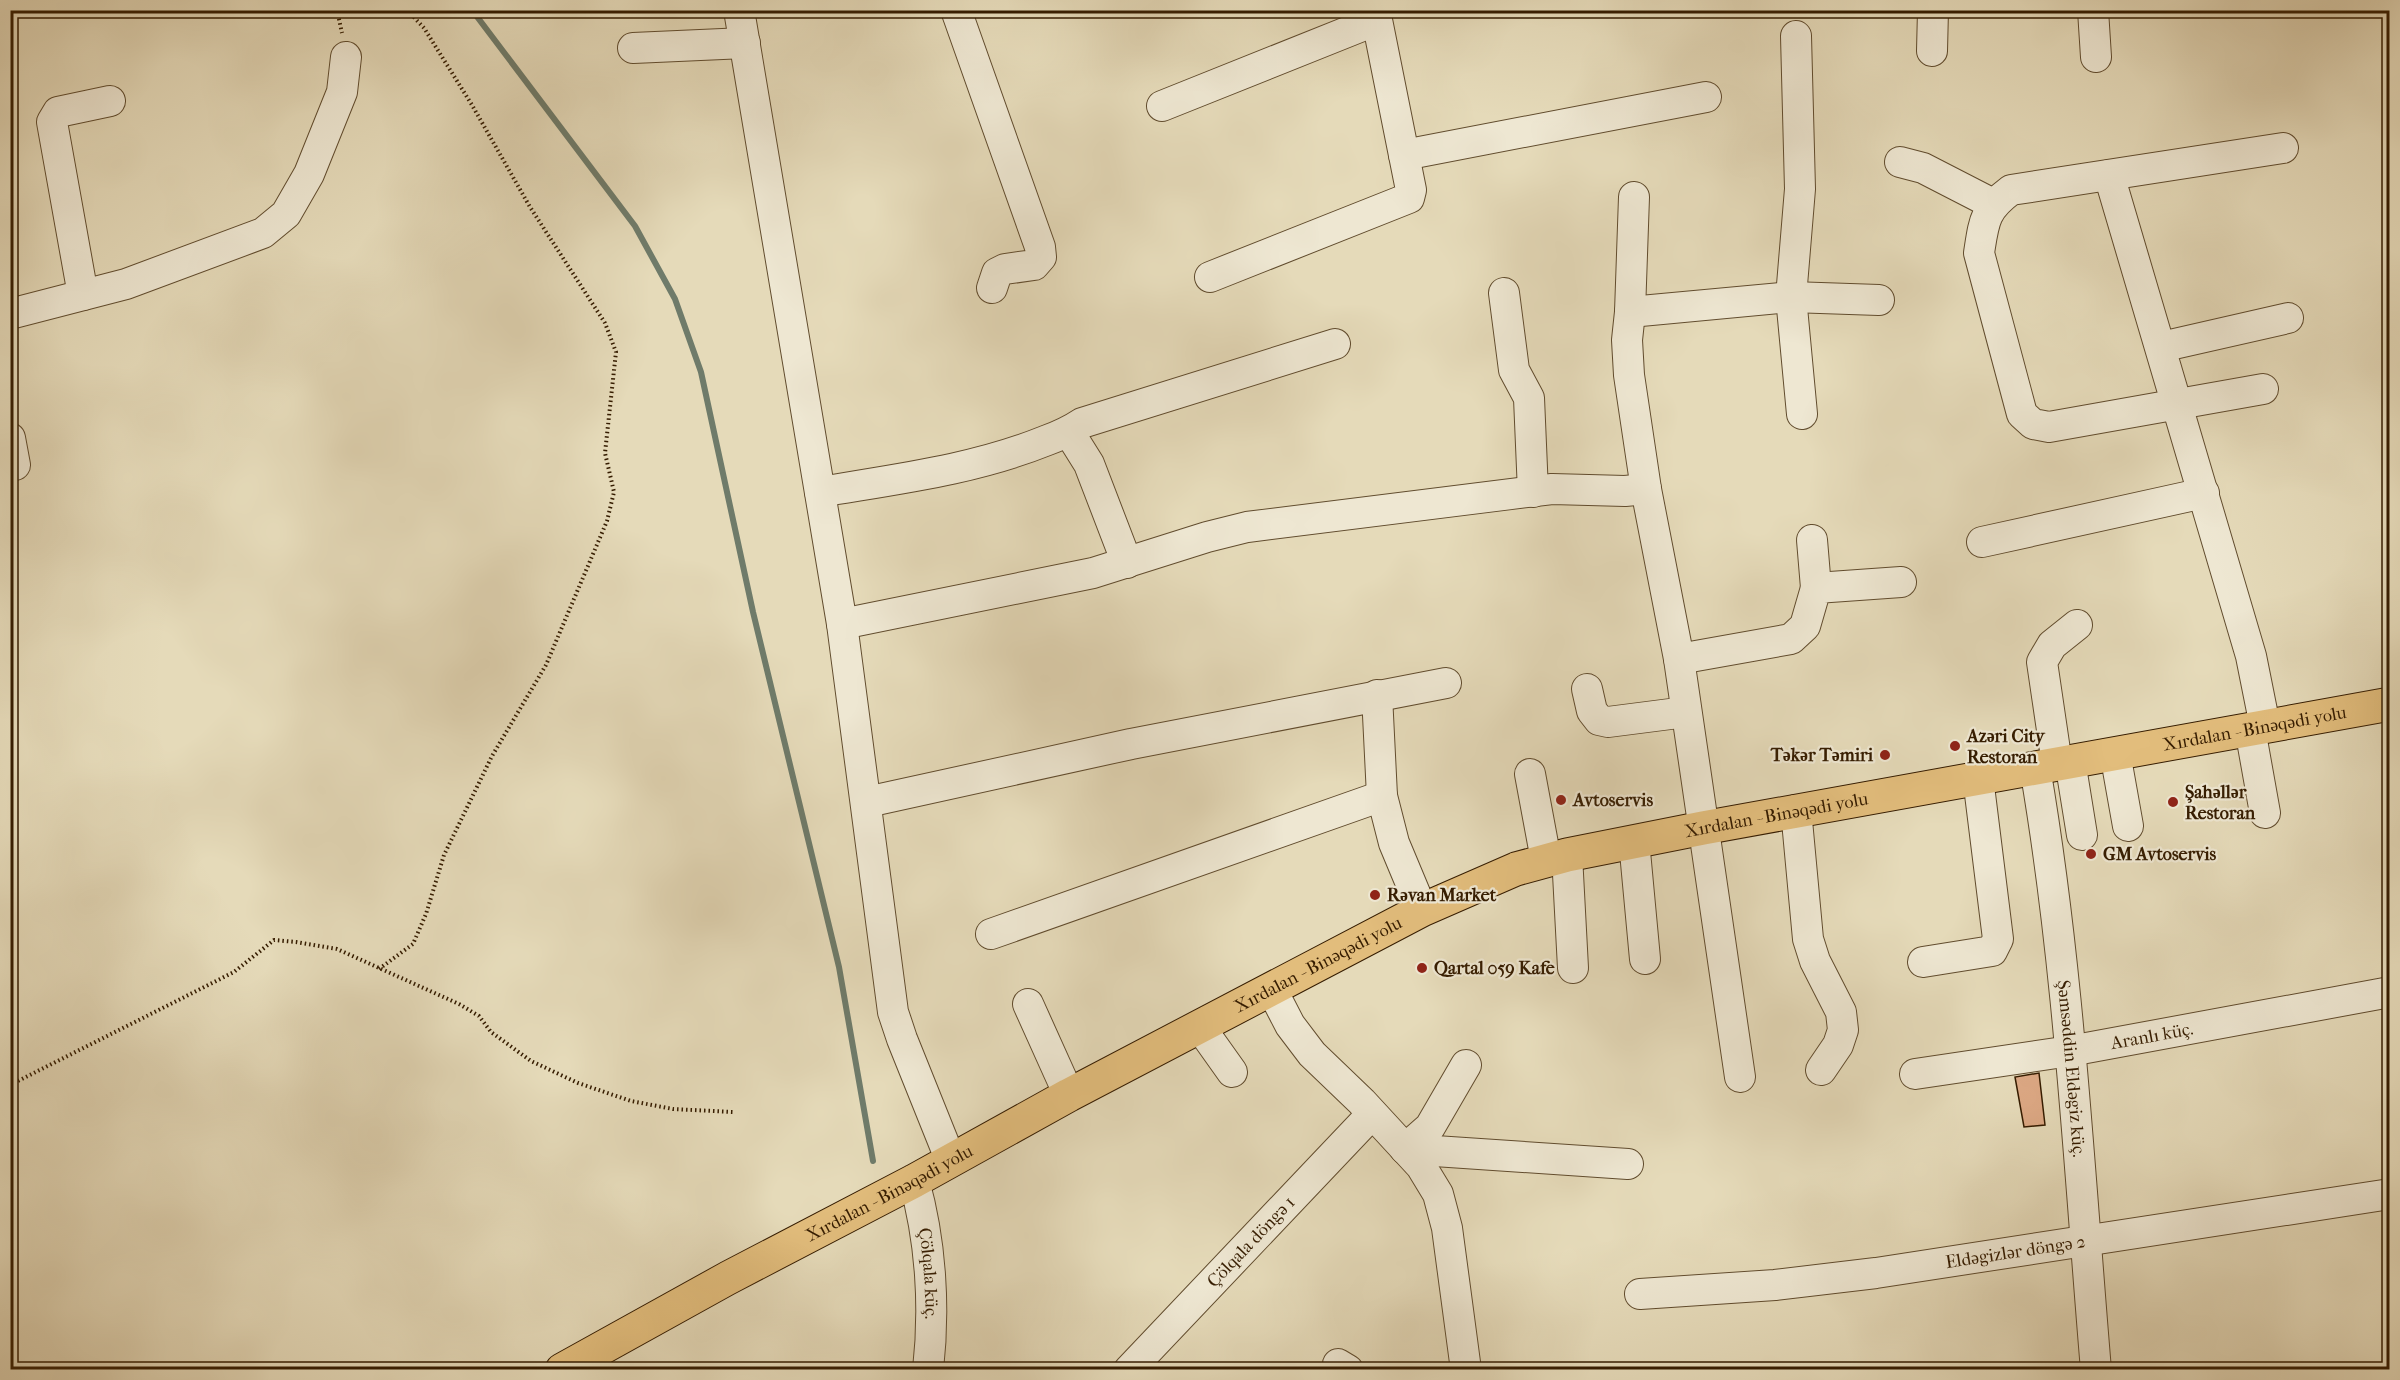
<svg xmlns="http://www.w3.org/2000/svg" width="2400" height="1380" viewBox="0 0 2400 1380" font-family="'IM FELL French Canon',serif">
<rect width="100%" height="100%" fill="#e5dab9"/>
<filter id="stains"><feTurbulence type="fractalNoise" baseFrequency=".00333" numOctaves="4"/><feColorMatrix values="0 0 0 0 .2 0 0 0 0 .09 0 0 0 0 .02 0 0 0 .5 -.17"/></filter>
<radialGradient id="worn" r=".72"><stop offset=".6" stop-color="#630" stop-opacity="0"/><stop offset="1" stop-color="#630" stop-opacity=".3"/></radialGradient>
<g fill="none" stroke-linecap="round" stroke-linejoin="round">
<path stroke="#6f7b6a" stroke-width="6" d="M472,10L635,226L675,299L701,372L753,612L839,967L873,1161"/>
</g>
<path fill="#dca884" stroke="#351c00" stroke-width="1.5" d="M2039,1073L2045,1125L2024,1127L2015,1077Z"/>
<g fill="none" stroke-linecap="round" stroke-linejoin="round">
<g stroke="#614c2e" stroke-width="32">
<g id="minor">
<path d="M739,10L842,624L893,1012L902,1039L951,1161"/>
<path d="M956,10L1040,247L1041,257L1034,265L1005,269L997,273L992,288"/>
<path d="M2093,10L2096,57"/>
<path d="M1796,36L1800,189L1791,297L1802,414"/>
<path d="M633,48L745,43"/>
<path d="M1932,51L1933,10"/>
<path d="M1162,106L1377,20"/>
<path d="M1404,155L1706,97"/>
<path d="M1900,162L1923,168L1993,204"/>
<path d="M2109,175L2251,656L2265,726"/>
<path d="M1634,197L1630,312L1627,340L1629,375L1646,489L1679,659L1740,1077"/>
<path d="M1210,277L1409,198L1411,190L1375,10"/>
<path d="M1504,293L1514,370L1529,398L1533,492"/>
<path d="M83,295L52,122L58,112L110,101"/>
<path d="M1630,312L1791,297L1879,300"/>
<path d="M10,314L126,284L263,233L286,214L309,174L342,92L346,57"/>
<path d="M2161,347L2288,318"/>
<path d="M2263,389L2049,427L2033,424L2022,414L1979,253C1984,221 1984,210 2011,190L2283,148"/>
<path d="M1069,432L1089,464L1127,563"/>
<path d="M10,438L15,465"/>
<path d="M820,492C896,479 973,470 1045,441C1059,436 1070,431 1082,423L1335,344"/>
<path d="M1812,540L1816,588"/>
<path d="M1982,542L2204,493"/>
<path d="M842,624L1093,573L1207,537L1247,527L1552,489L1625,491L1646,489"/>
<path d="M1679,659L1791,639L1805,626L1816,588L1901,582"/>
<path d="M1587,689L1592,711L1599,720L1608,722L1686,712"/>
<path d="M1377,695L1382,796L1394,843L1422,910"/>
<path d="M2250,729L2265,813"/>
<path d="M2115,753L2128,826"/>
<path d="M2070,761L2082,835"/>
<path d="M2057,764L2042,662L2052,645L2077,625"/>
<path id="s1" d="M2035,768C2069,966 2079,1169 2096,1370"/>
<path d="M1530,774L1546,860"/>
<path d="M867,802L1131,744L1446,683"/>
<path d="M1796,810L1808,939L1815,961L1841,1012L1843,1030L1838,1045L1821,1070"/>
<path d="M1634,841L1645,959"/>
<path d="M1567,855L1573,968"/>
<path d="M991,934L1382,796"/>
<path d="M1923,962L1992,951L1998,939L1978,778"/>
<path d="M1272,990L1290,1025L1312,1054L1362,1102L1421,1166L1438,1194L1447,1228L1466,1370"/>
<path d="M1028,1004L1069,1095"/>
<path d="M1200,1027L1232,1072"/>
<path d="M1466,1065L1430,1127L1405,1149L1628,1164"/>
<path id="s2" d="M1915,1074L2070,1051L2390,992"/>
<path id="s3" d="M914,1181C931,1241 935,1308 928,1370"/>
<path id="s4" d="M1640,1294L1775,1285L1876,1273L2390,1194"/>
<path d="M1338,1364L1348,1370"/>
<path id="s5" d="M1129,1370L1372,1114"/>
</g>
</g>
<g stroke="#351c00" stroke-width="35">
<g id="major">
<path id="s6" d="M562,1370L728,1278L914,1181L1069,1095L1422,910L1516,869L1567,855L1703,828L2390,704"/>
</g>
</g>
<path stroke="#351c00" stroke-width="4" stroke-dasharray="1.5 3" stroke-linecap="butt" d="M337,10L342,33
M379,969L413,944L426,914L444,855L492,756L546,665L607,521L614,492L605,453L616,352L605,323L530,207L472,105L424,28L407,10
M10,1085L234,972L274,940L296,942L337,949L459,1004L479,1016L491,1032L531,1061L578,1083L631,1101L673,1109L733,1112"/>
<use href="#minor" stroke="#eee7d2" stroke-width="30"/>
<use href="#major" stroke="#e2bd7c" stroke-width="33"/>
</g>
<g fill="#8f2418" stroke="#eee7d2" stroke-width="2">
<circle cx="1955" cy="746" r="6"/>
<circle cx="1885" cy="755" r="6"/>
<circle cx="1561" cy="800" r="6"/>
<circle cx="2173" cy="802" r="6"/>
<circle cx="2091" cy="854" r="6"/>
<circle cx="1375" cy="895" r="6"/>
<circle cx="1422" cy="968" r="6"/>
</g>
<g text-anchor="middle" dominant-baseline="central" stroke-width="4.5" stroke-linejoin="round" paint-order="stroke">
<g font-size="18" fill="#351c00" stroke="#eee7d2">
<text stroke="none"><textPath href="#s6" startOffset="1830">Xırdalan - Binəqədi yolu</textPath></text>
<text stroke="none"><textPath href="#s6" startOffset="1344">Xırdalan - Binəqədi yolu</textPath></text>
<text stroke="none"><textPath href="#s6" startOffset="858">Xırdalan - Binəqədi yolu</textPath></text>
<text stroke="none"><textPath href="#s2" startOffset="240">Aranlı küç.</textPath></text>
<text stroke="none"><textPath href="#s1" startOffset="303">Şəmsəddin Eldəgiz küç.</textPath></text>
<text stroke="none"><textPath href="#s6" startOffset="372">Xırdalan - Binəqədi yolu</textPath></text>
<text stroke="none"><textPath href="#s5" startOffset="177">Çölqala döngə 1</textPath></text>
<text stroke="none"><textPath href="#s4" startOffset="378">Eldəgizlər döngə 2</textPath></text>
<text stroke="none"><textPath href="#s3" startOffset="94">Çölqala küç.</textPath></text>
</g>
<g font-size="18" font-weight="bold" fill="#351c00" stroke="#eee7d2" text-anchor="start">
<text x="1967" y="736">Azəri City<tspan x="1967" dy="21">Restoran</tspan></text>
<text x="1873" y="755" text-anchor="end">Təkər Təmiri</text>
<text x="2185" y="792">Şahəllər<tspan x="2185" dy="21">Restoran</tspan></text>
<text x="1573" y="800">Avtoservis</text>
<text x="2103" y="854">GM Avtoservis</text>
<text x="1387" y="895">Rəvan Market</text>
<text x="1434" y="968">Qartal 059 Kafe</text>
</g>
</g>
<rect width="2400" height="1380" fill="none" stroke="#e5dab9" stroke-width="36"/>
<rect x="12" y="12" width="2376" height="1356" fill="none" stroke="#351c00" stroke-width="3"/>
<rect x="18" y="18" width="2364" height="1344" fill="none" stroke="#351c00" stroke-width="1.5"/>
<rect width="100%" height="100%" filter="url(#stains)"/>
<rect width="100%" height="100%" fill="url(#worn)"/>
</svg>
